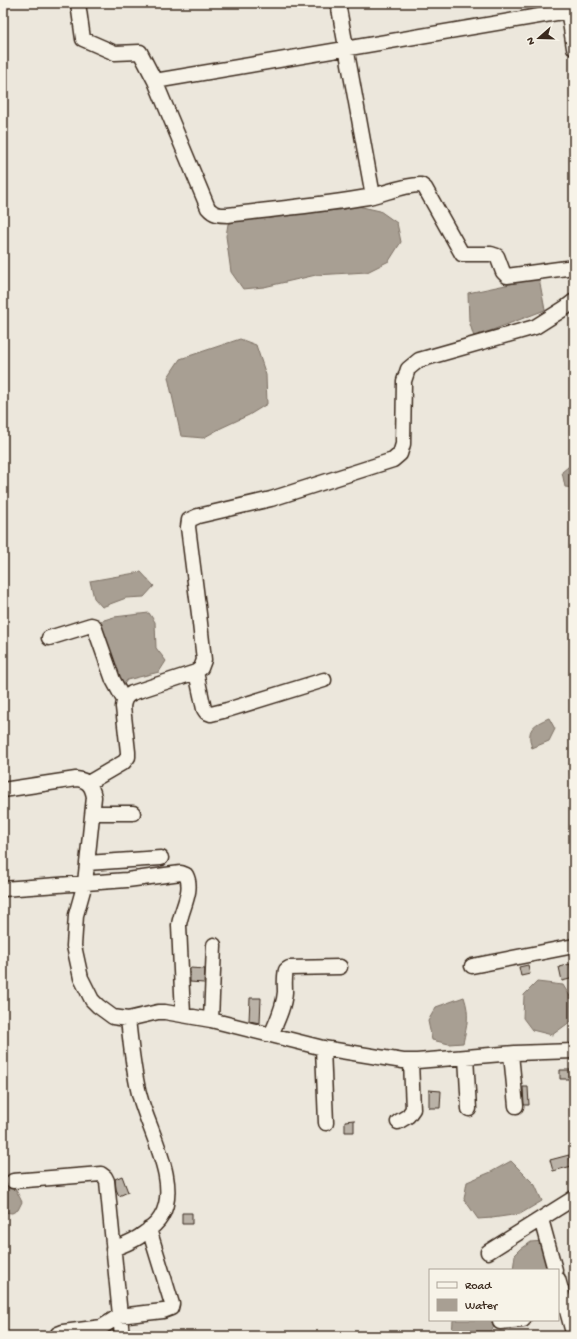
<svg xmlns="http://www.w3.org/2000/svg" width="577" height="1339" viewBox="0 0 577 1339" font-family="'Gochi Hand',sans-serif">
<rect width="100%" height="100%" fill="#ece7dc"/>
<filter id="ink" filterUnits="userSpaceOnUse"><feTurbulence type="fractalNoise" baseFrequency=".025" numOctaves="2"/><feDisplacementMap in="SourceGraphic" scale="8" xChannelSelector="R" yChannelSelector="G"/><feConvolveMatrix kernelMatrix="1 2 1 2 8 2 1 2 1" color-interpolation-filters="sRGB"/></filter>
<g filter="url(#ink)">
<path fill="#a89f93" stroke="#7c7064" d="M358,206L380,211L397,223L401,242L389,261L367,272L316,275L264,287L243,289L231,272L226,236L228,224L246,218L338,210Z
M539,278L545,310L474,337L469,321L468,293Z
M240,339L256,345L266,375L267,404L249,415L221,428L203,438L181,436L168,377L180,359Z
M574,462V488L565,487L562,472Z
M141,572L154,586L144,597L126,598L102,607L94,598L90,581Z
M149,613L155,622L156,648L166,661L159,672L127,680L121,688L94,623L114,617Z
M549,718L555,729L549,741L532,748C526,730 532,725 549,718Z
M537,982L563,985L571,998L574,1019L552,1035L532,1030L523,1018L524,995Z
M464,997C470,1015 467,1025 463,1043L449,1044L432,1040L428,1021L436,1007Z
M511,1161L535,1185L542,1201L520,1214L492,1218L478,1219L464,1199L467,1182L491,1172Z
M8,1188L16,1190L22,1202L18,1210L12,1213L3,1212V1190Z
M542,1241L549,1268L547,1270H513L515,1255L521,1249L531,1242Z
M453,1320H500L489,1333L488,1336H452Z"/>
<path fill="#bab2a7" stroke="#3b2a1e" d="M570,964L574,978L562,981L559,967Z
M528,965L530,974L521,976L519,967Z
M190,968L205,969L204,983L190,982Z
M250,998H261L260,1023L249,1021Z
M560,1070H574V1079H560Z
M523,1087H528L529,1105H524Z
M429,1090L441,1091L440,1108H429Z
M354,1120V1132H345V1121Z
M569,1155L572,1166L553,1171L550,1160Z
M122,1176L128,1192L119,1196L116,1189L115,1179Z
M182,1213H192V1224H182Z"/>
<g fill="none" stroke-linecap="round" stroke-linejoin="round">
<g stroke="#3b2a1e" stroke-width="17">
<path id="minor" d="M78,3L83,39L115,53L140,52L155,81L208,208C214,215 219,215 228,215C274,209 321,205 368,197C384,194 406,184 421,185L425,188L462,254H491L497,256L503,272L507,276L574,267
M338,3L373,196
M567,3L574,48
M155,81L574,10
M49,638L91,625L94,626L113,680L124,700
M324,680L227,710L211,714L206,712L204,709L196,672L201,668L204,660L199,614L188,527L189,520L198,516L271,499L393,460L400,454L403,444L404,381L408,369L419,360L535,327L565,308L574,301
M88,783L124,762L128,757V752L123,707C124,700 125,697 132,693L196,672
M3,790L76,779C87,780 92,785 94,797L85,883L76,915L74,946L81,978L92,1000L98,1006L113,1017L120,1018L128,1019L158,1012H165L211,1020L323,1048L403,1061H417L515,1053L574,1051
M93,813H133
M87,863L161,858
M3,889L127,880L181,873L186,875C194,890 181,909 179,925L183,1015
M472,966L574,946
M211,1020L214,945
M271,1035C277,1021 284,1007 285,992C285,985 284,978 286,970L289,968L340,967
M323,1048L326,1123
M511,1054L516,1106
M466,1057L469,1109
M398,1122L408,1116L413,1109L411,1062
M13,1181L101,1174L105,1177L107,1181L122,1336
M541,1219L555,1270
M113,1249C123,1245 135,1241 143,1234C149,1230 157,1224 161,1217C181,1184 149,1131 140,1097C133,1072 131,1045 128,1019
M488,1252L574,1198
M558,1279L574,1336
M500,1322L523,1320
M58,1336V1334L63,1332L102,1327L119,1316L163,1311L171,1308L172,1304L149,1229"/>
</g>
<use href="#minor" stroke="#f7f3e8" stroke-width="14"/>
</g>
</g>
<rect width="577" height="1339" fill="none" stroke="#f7f3e8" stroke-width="16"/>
<rect x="8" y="8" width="561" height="1323" fill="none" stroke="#3b2a1e" stroke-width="1.5" filter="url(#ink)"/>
<rect x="429" y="1269" width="130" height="52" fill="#f7f3e8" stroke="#aca397"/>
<rect x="437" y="1282" width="20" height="6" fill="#f7f3e8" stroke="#aca397"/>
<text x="465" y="1289" font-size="12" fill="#3b2a1e">Road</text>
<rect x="437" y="1299" width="20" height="12" fill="#a89f93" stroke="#aca397"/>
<text x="465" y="1309" font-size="12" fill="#3b2a1e">Water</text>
<g transform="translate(539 38) rotate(250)" stroke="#f7f3e8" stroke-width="3" paint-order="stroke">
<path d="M0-3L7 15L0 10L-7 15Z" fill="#3b2a1e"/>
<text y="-6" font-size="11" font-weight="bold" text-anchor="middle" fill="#3b2a1e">N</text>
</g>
</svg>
